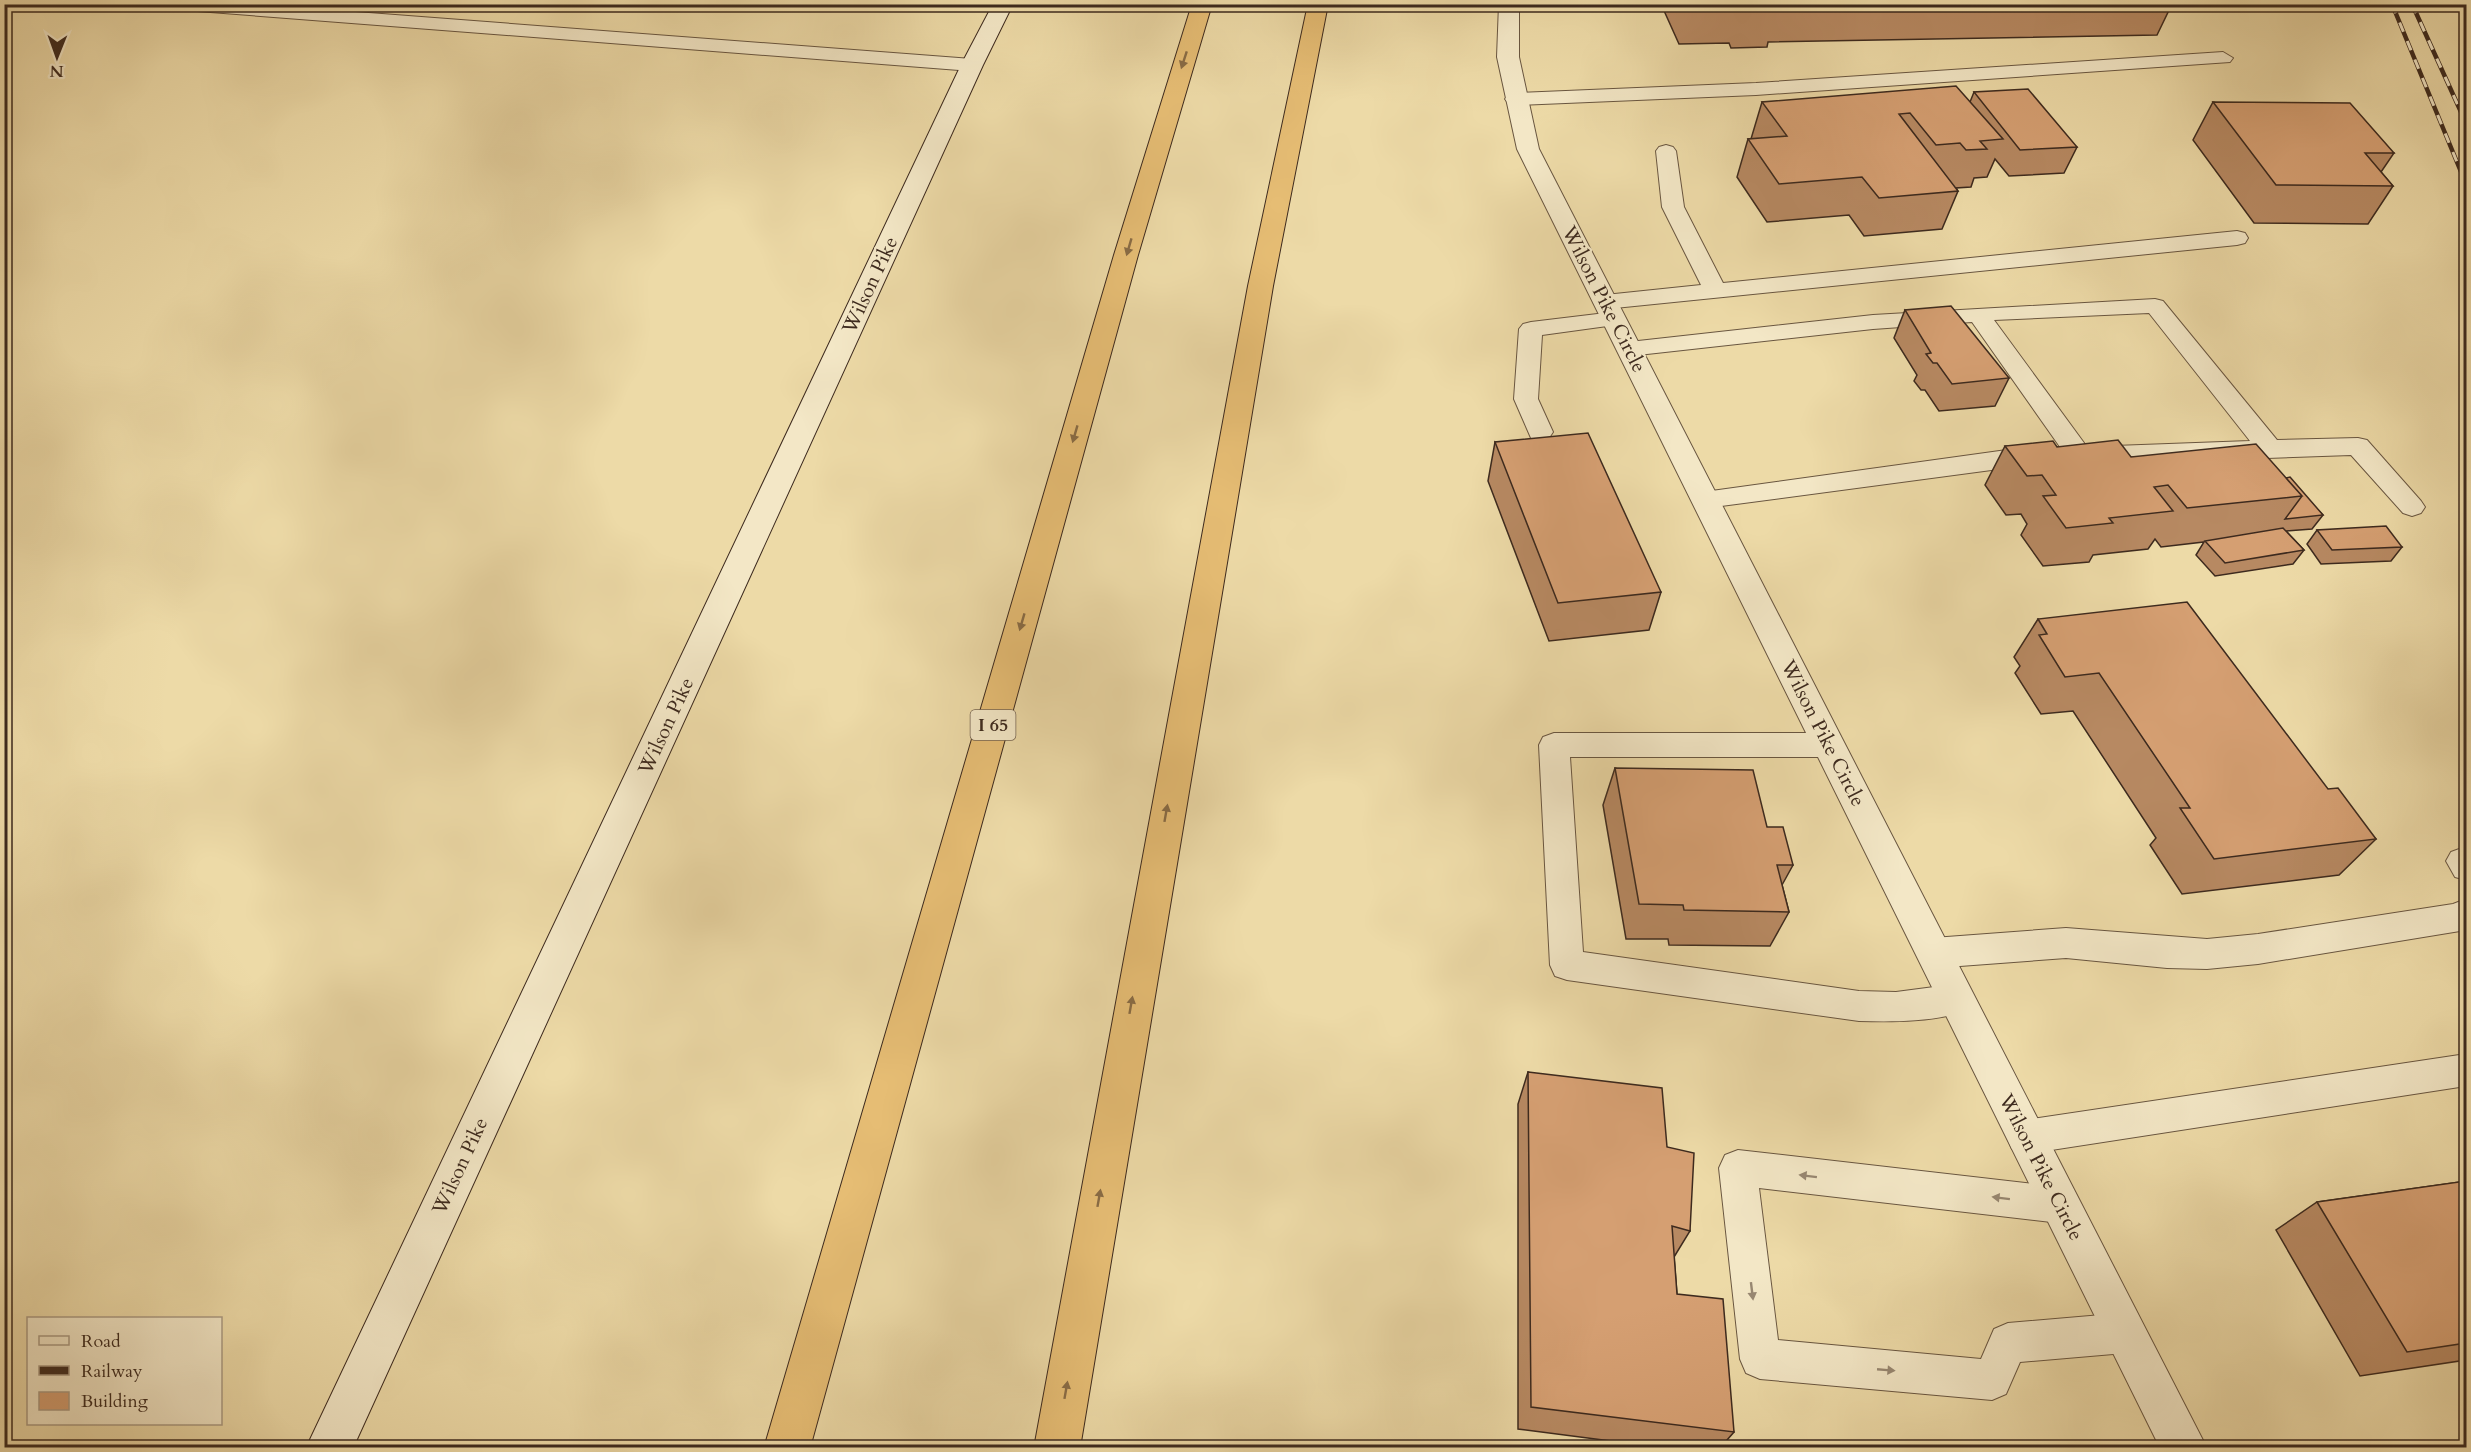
<svg xmlns="http://www.w3.org/2000/svg" width="2471" height="1452" viewBox="0 0 2471 1452" font-family="Cardo,serif">
<rect width="100%" height="100%" fill="#eddaa7"/>
<filter id="stains"><feTurbulence type="fractalNoise" baseFrequency=".00333" numOctaves="4"/><feColorMatrix values="0 0 0 0 .2 0 0 0 0 .09 0 0 0 0 .02 0 0 0 .5 -.17"/></filter>
<radialGradient id="worn" r=".72"><stop offset=".6" stop-color="#630" stop-opacity="0"/><stop offset="1" stop-color="#630" stop-opacity=".3"/></radialGradient>
<g fill="none" stroke-linecap="round" stroke-linejoin="round">
<g stroke="#695640" stroke-width="2">
<path id="service" d="M162,4H250L972,59L982,65L972,71L171,9Z
M2223,52L2233,58L2230,62L1756,95L1515,105L1508,103L1505,99L1508,95L1515,93L1756,83Z
M1666,145L1673,147L1676,151L1684,207L1723,283L2237,231L2245,233L2248,238L2245,243L2237,245L1605,309L1597,307L1593,302L1597,297L1605,295L1701,285L1662,207L1656,151L1659,147Z
M2155,299L2163,301L2277,440L2358,438L2367,440L2421,501L2425,507L2421,513L2412,516L2403,513L2351,455L2014,467L1706,508L1697,505L1693,499L1697,493L2014,449L2060,447L1972,322L1873,329L1629,356L1621,354L1617,349L1621,344L1629,342L1873,315ZM2149,313L2250,441L2087,447L1994,320Z
M1614,312L1622,314L1626,319L1622,324L1542,335L1538,399L1553,432L1549,438L1540,440L1531,438L1514,399L1519,329L1523,324L1531,322Z
M1554,733H1829L1840,737L1844,745L1840,753L1829,757H1570L1583,952L1859,991L1896,992L1957,984L1969,988L1974,999L1969,1010C1935,1022 1895,1022 1859,1021L1567,980L1555,976L1550,965L1539,745L1543,737Z
M2462,848L2466,849V880L2455,877L2446,861L2451,852Z
M2466,899V929L2460,931L2258,964L2207,969L2167,968L2066,958L1933,968L1921,963L1916,953L1921,943L1933,938L2066,928L2207,939L2258,934L2453,904Z
M2466,1054V1086L2025,1154L2012,1149L2007,1137L2012,1125L2025,1120Z
M1738,1150L2060,1187L2073,1192L2079,1205L2073,1218L2060,1223L1759,1188L1778,1340L1981,1359L1994,1329L2008,1323L2125,1313L2139,1319L2145,1333L2139,1347L2125,1353L2020,1362L2006,1394L1992,1400L1760,1379L1746,1373L1740,1359L1719,1168L1725,1155Z"/>
</g>
<g stroke="#695640" stroke-width="2">
<path id="minor" d="M1499,4H1519V57L1539,149L2207,1448H2160L1517,149L1497,57Z"/>
</g>
<g stroke="#3d2a1e" stroke-width="2">
<path id="secondary" d="M993,4H1013L983,65L353,1448H306L961,65Z"/>
</g>
<g stroke="#3d2a1e" stroke-width="2">
<path id="motorway" d="M1192,4H1212L1138,255L810,1448H764L1114,255Z
M1308,4H1328L1273,286L1080,1448H1034L1248,286Z"/>
</g>
<use href="#service" fill="#f3e7c6" fill-rule="evenodd"/>
<use href="#minor" fill="#f3e7c6" fill-rule="evenodd"/>
<use href="#secondary" fill="#f3e7c6" fill-rule="evenodd"/>
<use href="#motorway" fill="#e6bd74" fill-rule="evenodd"/>
<g stroke="#3d2a1e" stroke-width="4.5">
<path id="rail" d="M2392,4L2466,184
M2412,4L2466,123"/>
</g>
<use href="#rail" stroke="#f3e7c6" stroke-width="3" stroke-dasharray="10" stroke-linecap="butt"/>
</g>
<path fill="#b78962" stroke="#3d2a1e" stroke-width="1.5" d="M1661,4H2172L2157,35L1768,42L1767,47L1731,48L1729,43L1679,44Z
M1974,92L2077,147L2064,173L2009,176L1995,159L1987,177L1974,178L1971,187L1956,188L1958,191L1942,229L1864,236L1849,215L1767,222L1737,177L1748,139H1751L1762,102H1970Z
M2213,102L2394,153L2381,172L2393,186L2368,224L2254,223L2193,140Z
M1905,310L2009,378L1995,406L1939,411L1925,390H1921L1914,381L1917,375L1894,338Z
M1495,442L1661,592L1649,630L1549,641L1488,481Z
M2005,446L2057,447L2286,478L2323,515L2312,529L2286,531L2304,550L2293,564L2215,576L2196,555L2204,542L2161,547L2155,539L2148,549L2093,555L2089,562L2043,566L2021,535L2027,524L2021,514L2006,515L1985,485Z
M2317,530L2402,547L2391,561L2321,564L2307,544Z
M2038,619L2328,789L2376,839L2339,875L2182,894L2150,845L2156,838L2073,711L2041,714L2015,673L2020,666L2014,657Z
M1615,768L1767,827L1793,865L1782,885L1789,912L1770,946L1669,945L1668,939H1626L1603,805Z
M1528,1072L1667,1147L1690,1231L1674,1257L1677,1294L1734,1432L1720,1448H1665L1518,1429V1104Z
M2466,1181V1360L2360,1376L2276,1230L2317,1202Z"/>
<path fill="#d59f72" stroke="#3d2a1e" stroke-width="1.5" d="M1956,86L2003,139L1980,141L1987,149L1966,150L1960,143L1936,145L1910,113L1899,114L1958,191L1879,198L1862,177L1779,184L1748,139L1787,136L1762,102Z
M2028,89L2077,147L2020,150L1974,92Z
M2213,102L2350,103L2394,153H2365L2393,186L2276,185Z
M1951,306L2009,378L1952,384L1937,363H1933L1926,354L1931,353L1905,310Z
M1588,433L1661,592L1558,603L1495,442Z
M2118,440L2131,457L2256,444L2302,496L2187,508L2168,485L2154,487L2173,511L2109,518L2113,523L2066,528L2043,496L2056,495L2042,475L2027,476L2005,446L2053,441L2057,447Z
M2290,477L2323,515L2285,519L2302,496L2286,478Z
M2386,526L2402,547L2332,550L2317,530Z
M2283,528L2304,550L2225,563L2205,541Z
M2187,602L2328,789L2338,788L2376,839L2214,859L2180,808H2190L2099,673L2065,677L2039,635L2047,634L2038,619Z
M1615,768L1753,770L1767,827H1783L1793,865H1777L1789,912L1684,910L1683,905L1639,904Z
M1528,1072L1662,1088L1667,1147L1694,1153L1690,1231L1672,1226L1677,1294L1723,1299L1734,1432L1531,1407Z
M2466,1181V1343L2407,1352L2317,1202Z"/>
<defs><path id="oneway-solid" d="M-6-.8H1V-3.2L6.5 0L1 3.2V.8H-6Z" transform="scale(1.5)"/></defs>
<g fill="#896c45">
<use href="#oneway-solid" transform="translate(1184 60) rotate(108)"/>
<use href="#oneway-solid" transform="translate(1129 247) rotate(106)"/>
<use href="#oneway-solid" transform="translate(1075 434) rotate(106)"/>
<use href="#oneway-solid" transform="translate(1022 622) rotate(106)"/>
<use href="#oneway-solid" transform="translate(1166 813) rotate(-80)"/>
<use href="#oneway-solid" transform="translate(1131 1005) rotate(-80)"/>
<use href="#oneway-solid" transform="translate(1099 1198) rotate(-80)"/>
<use href="#oneway-solid" transform="translate(1066 1390) rotate(-80)"/>
</g>
<g fill="#988872">
<use href="#oneway-solid" transform="translate(1808 1176) rotate(-173)"/>
<use href="#oneway-solid" transform="translate(2001 1198) rotate(-173)"/>
<use href="#oneway-solid" transform="translate(1752 1291) rotate(83)"/>
<use href="#oneway-solid" transform="translate(1886 1370) rotate(5)"/>
</g>
<g text-anchor="middle" dominant-baseline="central" stroke-width="4.5" stroke-linejoin="round" paint-order="stroke">
<rect fill="#f3e7c6" stroke="#746350" stroke-width="1.5" x="970.5" y="710" width="45" height="30" rx="4.5"/>
<g font-size="18" font-weight="bold" fill="#3d2a1e">
<text x="993" y="725">I 65</text>
</g>
<g font-size="20" fill="#3d2a1e" stroke="#f3e7c6">
<text transform="translate(870 285) rotate(-65)">Wilson Pike</text>
<text transform="translate(1604 299) rotate(63)">Wilson Pike Circle</text>
<text transform="translate(666 726) rotate(-65)">Wilson Pike</text>
<text transform="translate(1823 733) rotate(63)">Wilson Pike Circle</text>
<text transform="translate(460 1166) rotate(-65)">Wilson Pike</text>
<text transform="translate(2041 1167) rotate(63)">Wilson Pike Circle</text>
</g>
</g>
<rect width="2471" height="1452" fill="none" stroke="#eddaa7" stroke-width="24"/>
<rect x="6" y="6" width="2459" height="1440" fill="none" stroke="#3d2a1e" stroke-width="3"/>
<rect x="12" y="12" width="2447" height="1428" fill="none" stroke="#3d2a1e" stroke-width="1.5"/>
<rect x="27" y="1317" width="195" height="108" fill="#f3e7c6" stroke="#aa9b83" stroke-width="1.5"/>
<rect x="39" y="1336" width="30" height="9" fill="#f3e7c6" stroke="#aa9b83" stroke-width="1.5"/>
<text x="81" y="1347" font-size="18" fill="#3d2a1e">Road</text>
<rect x="39" y="1366" width="30" height="9" fill="#3d2a1e" stroke="#aa9b83" stroke-width="1.5"/>
<text x="81" y="1377" font-size="18" fill="#3d2a1e">Railway</text>
<rect x="39" y="1392" width="30" height="18" fill="#d59f72" stroke="#aa9b83" stroke-width="1.5"/>
<text x="81" y="1407" font-size="18" fill="#3d2a1e">Building</text>
<g transform="translate(57 57) rotate(181)" stroke="#f3e7c6" stroke-width="4.5" paint-order="stroke">
<path d="M0-4.5L10 22L0 15L-10 22Z" fill="#3d2a1e"/>
<text y="-9" font-size="16" font-weight="bold" text-anchor="middle" fill="#3d2a1e">N</text>
</g>
<rect width="100%" height="100%" filter="url(#stains)"/>
<rect width="100%" height="100%" fill="url(#worn)"/>
</svg>
